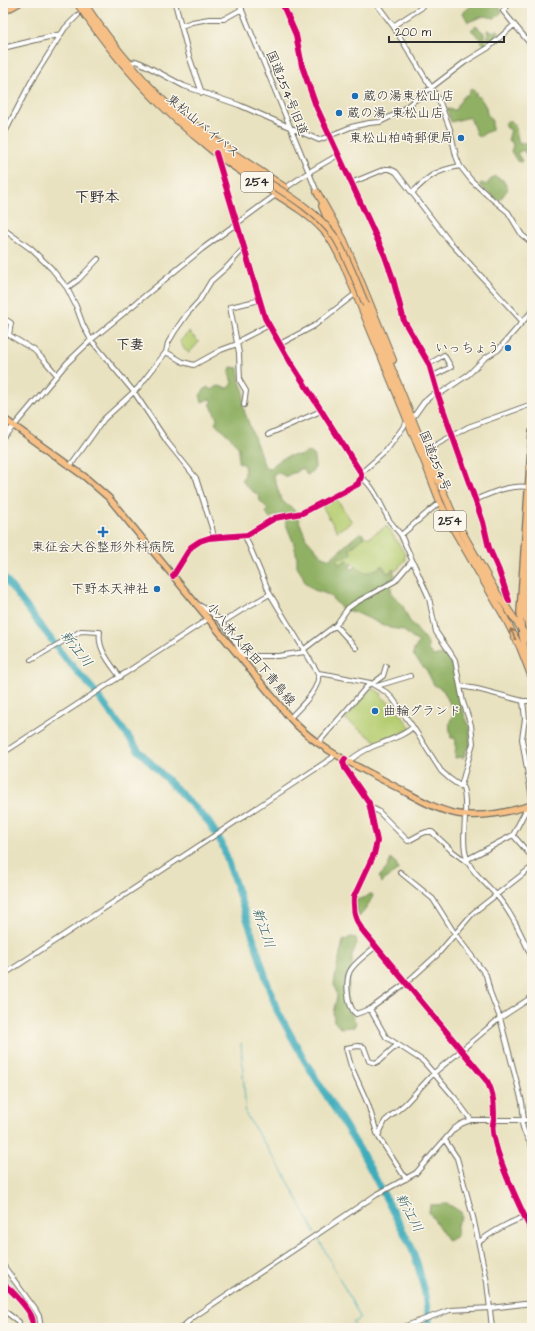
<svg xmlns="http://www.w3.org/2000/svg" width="535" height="1331" viewBox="0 0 535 1331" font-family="'Architects Daughter','Klee One',sans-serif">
<rect width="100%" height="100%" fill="#fbf7ec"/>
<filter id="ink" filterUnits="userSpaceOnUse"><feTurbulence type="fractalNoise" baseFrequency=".025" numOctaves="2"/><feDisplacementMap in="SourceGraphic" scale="8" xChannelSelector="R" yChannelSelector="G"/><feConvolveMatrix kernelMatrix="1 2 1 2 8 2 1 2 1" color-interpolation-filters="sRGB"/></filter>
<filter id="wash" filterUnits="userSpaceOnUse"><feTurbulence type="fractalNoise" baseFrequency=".012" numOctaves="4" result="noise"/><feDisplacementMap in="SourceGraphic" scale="16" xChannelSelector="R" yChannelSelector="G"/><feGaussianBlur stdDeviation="0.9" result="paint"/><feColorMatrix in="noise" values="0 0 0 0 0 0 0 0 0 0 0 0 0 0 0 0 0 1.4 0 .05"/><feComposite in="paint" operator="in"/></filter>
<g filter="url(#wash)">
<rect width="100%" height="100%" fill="#e9e2c0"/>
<path fill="#b5cd71" stroke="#707c4e" d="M189,332L199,342L189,353L184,349L180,341Z
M336,498L352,522L337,531L322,506Z
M387,526L405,554V561L399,566L400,567L395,571L393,569L388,573L382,565L367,577L354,564L352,565L347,559L340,565L336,560L366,536L368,538Z
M371,689H374L382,694L381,696L388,702L392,703L411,728L394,737L378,741L377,742L345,719Z"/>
<path fill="#90b063" stroke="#5e6e47" d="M474,3H496L500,8L502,12L495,18L484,16L468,22L463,13Z
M476,26L484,33L487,45L485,46L480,40V38L471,30Z
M497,29L500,34L489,44L487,30L494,32Z
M471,89L476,92V96L480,97L486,107L487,114L492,121V130L485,133L480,137L477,136L470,117L451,122L447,109L455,110L463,97L468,94L469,91Z
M507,121H511L515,125L519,144L532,141L531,160L523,150L517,153L522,161L520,162L517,161L511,151L513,146L512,142L508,140L511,130L507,128L505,125Z
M494,176L503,180L508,189L499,201L479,185L482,183L486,185Z
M231,367L238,368L240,382L244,392L243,406L245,413L265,467L270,468C280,460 287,453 301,456C306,452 309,451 314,455L315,468L308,475L306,474L304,469H298L297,472L290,474L287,477L279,473L273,474L280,496L283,502L291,507L295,511L306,538L322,556L330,559L356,536L360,533L363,534L364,537L349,549L352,553L345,558L339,557L336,559L340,565L347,560L351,564L350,568L353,569L356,566C366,577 371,571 382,566L387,574L393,570C396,576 393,579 390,583L392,594L402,604L409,620L428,643V650L434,656L441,654L447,657L451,664L462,709L470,728V746L469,748H467L463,758L461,757L455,758C455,751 457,745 455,738H451C449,724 448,725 454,712L443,690L434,685L427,671L413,655L414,650L419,642L412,638L403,630L390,628L357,613L342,609L330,596L324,593L314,590L305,583L302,574L297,566V557L294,544L286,524L284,514H281L269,518L266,512L268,509L260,501L259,495C253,492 244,486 242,479L245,475L244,464L238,462L239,448L231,438L215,423L217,419L210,403L213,401L209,399L202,402L200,395L207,387L212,390L218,386L229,388L232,383L229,373Z
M391,859L396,863L398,870L381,883L379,877L387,868Z
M370,894H372L373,896L365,910L359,917L357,912L356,900L366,897Z
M351,937L356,938L357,944L352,955V965L347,996L350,1012L356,1023L354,1027L340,1028L334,1021L333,1013L337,996L334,984L336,972L343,941Z
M448,1204L461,1212L462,1217L457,1225V1236L448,1241L429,1212L430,1205Z"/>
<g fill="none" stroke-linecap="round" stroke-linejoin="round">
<path stroke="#3dacbb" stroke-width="1" d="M241,1043L246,1115L285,1175L315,1233
M317,1236L360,1317V1319L353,1323L357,1328
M3,1273L33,1313L36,1320L37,1328"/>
<path stroke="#3dacbb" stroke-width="7" d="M3,576L66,659L92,688L139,751L207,820L217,835L222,844L255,943L269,988L277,1010L305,1061L362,1153L411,1246L418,1266L424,1289L430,1328"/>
</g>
</g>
<g filter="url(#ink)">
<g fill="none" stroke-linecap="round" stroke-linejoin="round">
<path stroke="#c3bda2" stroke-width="4" stroke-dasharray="4 2" stroke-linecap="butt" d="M78,15L91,3"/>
<g stroke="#6e6b5f" stroke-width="6">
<path id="minor" d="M175,3L189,56L202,93
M239,3L317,192
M282,3L296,35L302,66L316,106L385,256L393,279L404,321L429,364L438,395L483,522L489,548L499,571L509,601
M376,3L393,26L439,100L450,129L456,156L460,166L471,180L486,194L508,212L522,235L532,243
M510,3L503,11L532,46
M181,26L192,22L209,19H224L242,9
M393,26L421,8L426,3
M3,48L61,34
M129,64L136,61L141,63L184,86L239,105L319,140L351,127L369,123L380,122L398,113L465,62L488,48L514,25
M3,136L31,82L65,28L78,15
M351,183L385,169H390L396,172L449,241L522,321
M284,189L309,172L338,155
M412,193C430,175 435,171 460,166
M3,229L31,249L51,268L67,288L76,306L83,325L91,340L134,392L168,443L196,478L212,528L214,538
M67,288L78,280L98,259
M3,318L11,323L9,335L34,350L44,360L57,375
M280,344L314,326L355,294
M166,352L168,343L175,331L187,314L199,301L211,281L229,265L244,248
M429,364L444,355L451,367L433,376
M438,395L469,374L485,358L498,350L532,311
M244,405L246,391L240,381L239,353L230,307L260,300
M412,419L424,402L437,391
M269,434L321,411
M3,437L14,426L67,363L91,340L202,249L277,194
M425,451L468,427L532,404
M70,466L104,419L138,388L166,352L183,362L194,365L221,350L237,344L244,338L269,325
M361,473L386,451L407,422
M361,477C375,487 381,506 389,520C393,525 397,530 401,535
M475,500C491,493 510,484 528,487
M440,502L401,535L429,598L436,632L450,652L455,660L463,702L471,725L473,743L461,786
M245,536L270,594L318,673C321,689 300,707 290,718
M173,576L191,547L200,541L209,538L247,535L275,518L302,513L358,484L361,477V473L286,355L265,318L216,153
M197,604C221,616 231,632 243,656H278L305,652
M223,622L242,610L270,594
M336,626L356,648
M303,650L336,625L348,608L355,603L395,581L412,561
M31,660L81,631L100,632C97,649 111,664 120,677
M318,673L331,675L370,683L386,692L393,699L413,727L441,771L450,779L463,788C470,811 458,842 469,864C475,875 489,886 497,896C513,915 522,936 532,958
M372,684L383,676L386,666
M377,686L410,676
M460,686L477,689L523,701
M532,701H523L525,719L522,739L532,799
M318,743L370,683
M3,753L208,619
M345,759L343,762L345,768L369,803L377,841L374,854L354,897C353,910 355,922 364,932L487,1081C494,1094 494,1106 494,1120C485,1137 523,1213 532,1232
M349,761C359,753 370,747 382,743C394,738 403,736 413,727
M370,807L378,811L408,841L421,834L426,832H432L452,851L468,863
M525,807V812L513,835L532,857
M468,859L513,835
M400,872L433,899L455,934L486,975L490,992L500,1018L522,1102L524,1120
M375,947C368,953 358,960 352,968C344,977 347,1007 356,1014L370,1009L406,983L437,955L473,913L532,867
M3,975L332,758L335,754
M370,1009L386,1037L423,1061L455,1098L471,1120
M521,1120L524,1131L532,1147
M378,1136L368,1104L351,1066L346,1048L358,1046L364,1047L369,1061L375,1063L379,1061L397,1045
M445,1140L457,1158L473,1217L487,1282L492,1328
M406,1179L378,1136L385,1121L405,1104L434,1073L500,1018L532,997
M479,1242C495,1230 512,1220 532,1215
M3,1265L35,1309L39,1316L41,1328
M3,1310L19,1322L18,1328
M403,1327L450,1310L491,1308L532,1303
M181,1328L195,1316L376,1195L416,1173L454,1129L461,1124L471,1120H532"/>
</g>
<g stroke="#6e6b5f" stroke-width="8">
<path id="major" d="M3,418L85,477L109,498L290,718C318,750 358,766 394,786C414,796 435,810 458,814C483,818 508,812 532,805
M532,490L525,605L526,618L532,643
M528,662L522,635L520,612L532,432"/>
</g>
<g stroke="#6e6b5f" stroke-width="8">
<path id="highway" d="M77,3C115,60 161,110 214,152C234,168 256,181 277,195C293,205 309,215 323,230C332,239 337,252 343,263L425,463L440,502L455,532L504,616L520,647L532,678
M84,3C114,48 149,89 189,125C210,144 234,160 258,176
M3,7L10,3
M3,12L19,3
M191,122L230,151L286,188
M317,192L344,240L393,360
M322,206L332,231
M366,305L420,438L456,521L495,590L532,645"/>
</g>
<use href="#minor" stroke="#fff" stroke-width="4"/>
<use href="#major" stroke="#f5bf86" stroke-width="5.5"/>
<use href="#highway" stroke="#f5bf86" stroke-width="6"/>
<g stroke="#6e6b5f" stroke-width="8" stroke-linecap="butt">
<path id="highway-bridge" d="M258,176C285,193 316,210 335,237C348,258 356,282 366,305"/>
</g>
<use href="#highway-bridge" stroke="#f5bf86" stroke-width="6"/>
<g stroke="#fbf7ec" stroke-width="8">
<path id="cycleway" d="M282,3L296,35L302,66L316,106L385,256L393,279L404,321L429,364L438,395L483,522L489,548L499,571L509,601
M173,576L191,547L200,541L209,538L247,535L275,518L302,513L358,484L361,477V473L286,355L265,318L216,153
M345,759L343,762L345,768L369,803L377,841L374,854L354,897C353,910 355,922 364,932L487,1081C494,1094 494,1106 494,1120C485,1137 523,1213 532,1232
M3,1284C11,1289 30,1310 32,1318C33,1321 33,1325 33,1328"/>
</g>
<use href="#cycleway" stroke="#d6006c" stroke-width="6"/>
</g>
<defs><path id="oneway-shaft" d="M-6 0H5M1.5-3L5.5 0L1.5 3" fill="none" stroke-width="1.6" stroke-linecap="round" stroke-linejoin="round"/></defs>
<use stroke="#907558" href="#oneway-shaft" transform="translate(513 634) rotate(-116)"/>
</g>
<g fill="#1f6fb2" stroke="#fbf7ec" stroke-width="1.5">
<circle cx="355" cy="96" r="4"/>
<circle cx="339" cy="113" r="4"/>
<circle cx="461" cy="138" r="4"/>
<circle cx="508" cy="348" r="4"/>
<path d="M101 526h4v4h4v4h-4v4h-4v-4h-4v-4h4z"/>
<circle cx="157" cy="589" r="4"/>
<circle cx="375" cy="711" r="4"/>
</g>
<g text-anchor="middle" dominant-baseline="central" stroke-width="3" stroke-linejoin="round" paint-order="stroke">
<g fill="#fbf7ec" stroke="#696865" stroke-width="1">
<rect x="241" y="172" width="32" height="20" rx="3"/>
<rect x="434" y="511" width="32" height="20" rx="3"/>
</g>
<g font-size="12" font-weight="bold" fill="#2b2b2b">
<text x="257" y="182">254</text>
<text x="450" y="521">254</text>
</g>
<g font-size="13" fill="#2b2b2b" stroke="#fbf7ec">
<text transform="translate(287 93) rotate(68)">国道254号旧道</text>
<text transform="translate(203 126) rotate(40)">東松山バイパス</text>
<text transform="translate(435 461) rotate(68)">国道254号</text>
<text transform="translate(251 654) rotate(50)">小八林久保田下青鳥線</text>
</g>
<g font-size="13" fill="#2b2b2b" stroke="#fbf7ec" text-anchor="start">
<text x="363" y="96">蔵の湯東松山店</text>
<text x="347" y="113">蔵の湯 東松山店</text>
<text x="453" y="138" text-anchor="end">東松山柏崎郵便局</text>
<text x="500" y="348" text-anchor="end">いっちょう</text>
<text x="103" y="547" text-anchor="middle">東征会大谷整形外科病院</text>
<text x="149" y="589" text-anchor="end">下野本天神社</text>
<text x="383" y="711">曲輪グランド</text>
</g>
<g font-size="14" font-weight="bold" fill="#2b2b2b" stroke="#fbf7ec">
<text x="130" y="345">下妻</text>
</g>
<g font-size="14" font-style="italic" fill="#325f65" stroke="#fbf7ec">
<text transform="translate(76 649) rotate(52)">新江川</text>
<text transform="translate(263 928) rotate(71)">新江川</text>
<text transform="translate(409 1213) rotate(62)">新江川</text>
</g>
<g font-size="15" font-weight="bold" fill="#2b2b2b" stroke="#fbf7ec">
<text x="97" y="197">下野本</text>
</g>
</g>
<rect width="535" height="1331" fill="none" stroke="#fbf7ec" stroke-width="16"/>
<path d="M389 36v6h115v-6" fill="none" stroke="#2b2b2b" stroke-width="2"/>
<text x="395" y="36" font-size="12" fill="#2b2b2b" stroke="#fbf7ec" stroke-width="3" paint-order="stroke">200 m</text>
</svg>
